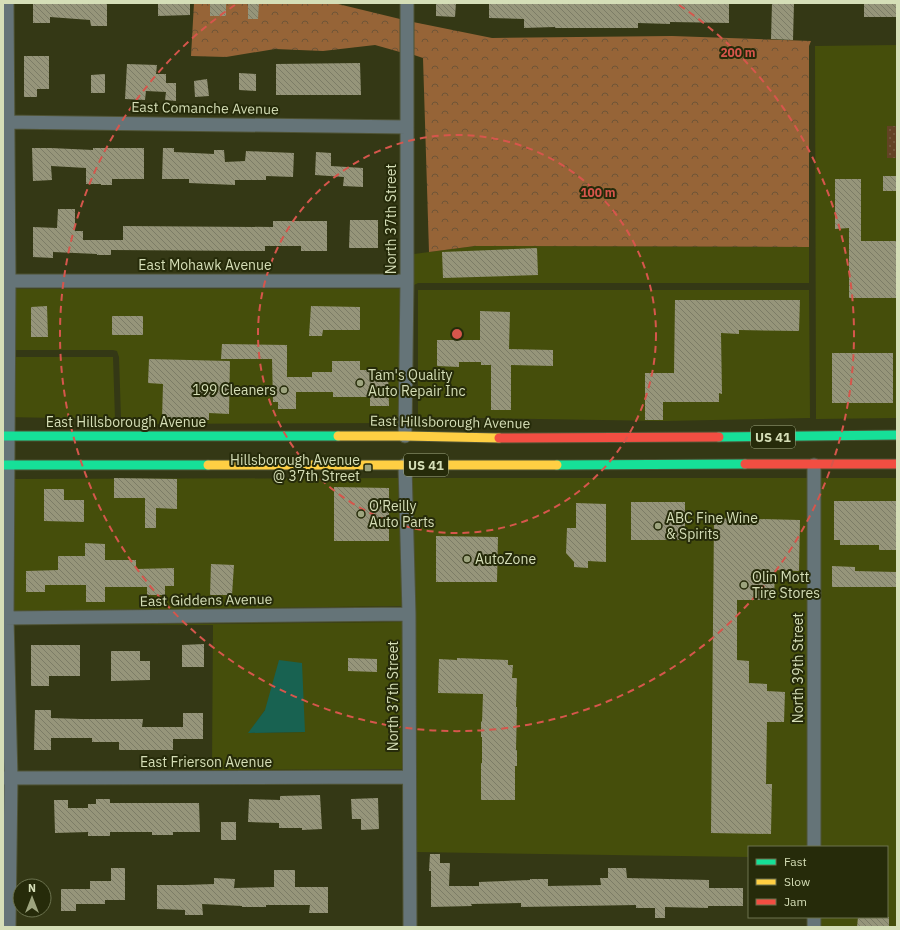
<svg xmlns="http://www.w3.org/2000/svg" width="900" height="930" viewBox="0 0 900 930" font-family="'IBM Plex Sans',sans-serif">
<defs>
<pattern id="forest-crowns" width="20" height="18" patternUnits="userSpaceOnUse"><rect width="20" height="18" fill="#966437"/><path d="M2 6a3 3 0 1 1 6 0M12 15a3 3 0 1 1 6 0" fill="none" stroke="#6f5537"/></pattern>
<pattern id="park-dots" width="8" height="8" patternUnits="userSpaceOnUse"><rect width="8" height="8" fill="#634224"/><path d="M2 2h.1M6 6h.1" fill="none" stroke="#785d42" stroke-width="1.8" stroke-linecap="round"/></pattern>
<pattern id="building-back-hatch" width="6" height="6" patternUnits="userSpaceOnUse"><rect width="6" height="6" fill="#96957a"/><path d="M-1 5l2 2M0 0l6 6M5-1l2 2" fill="none" stroke="#7c7c66"/></pattern>
</defs>
<rect width="100%" height="100%" fill="#343815"/>
<path fill="#454e0b" fill-rule="evenodd" d="M897,45V418L816,419L815,46Z
M475,246L809,247V283H418L414,285V254Z
M16,289H401L399,423L118,424L120,422L121,418L119,357L117,351L113,350H16Z
M418,290H809L810,418L663,421L418,417Z
M3,357H113L115,419L3,417Z
M398,478L402,606L14,611L15,479Z
M412,478H807V847H749V857L416,852L415,606Z
M820,478H897V927H821V917H887V847H821Z
M402,622L403,769L212,770L213,625H85ZM265,710L305,732L249,733Z"/>
<path fill="url(#forest-crowns)" d="M194,3H334L400,19V52L375,45L323,51L275,49L226,57L191,56Z
M413,22L492,38L672,36L811,41L809,46V247L475,246L429,252L423,58L414,55Z"/>
<path fill="url(#park-dots)" d="M887,126H897V158H887Z"/>
<path fill="#186251" d="M279,660L302,663L305,732L248,733L265,710Z"/>
<path fill="url(#building-back-hatch)" d="M33,3H107V26H91L90,20L50,17V23H33Z
M158,3H190V15L158,16Z
M210,3H226V16H210Z
M248,3H259L258,19H248Z
M436,3H456L455,17L436,16Z
M489,3H729V23L670,22V24L638,23V28H555V27L524,28V19L489,18Z
M772,3H794L793,40L771,39Z
M864,3H897V17H864Z
M24,56H49V89H37V97H24Z
M360,63L361,95H276V64Z
M127,64L157,65L156,74H166V83H176V101L165,100L166,92L146,91L145,100L125,99Z
M239,73L256,74V91L239,90Z
M105,74V93H91V75Z
M207,79L209,96L195,97L194,81Z
M32,148H51L93,150V148H144V179H112V185H101V184H86V168L51,166L52,180L33,181Z
M163,148H174V152L214,154V150H224L225,162L245,161L246,151L294,153L293,177L266,176V180H235V185L189,183V179H162Z
M316,152L331,153V166L363,168V187L343,186L344,177L315,175Z
M883,176H897V191H883Z
M835,179H861V241H897V298H849V228L835,229Z
M58,209H75V231H83V240H123V226L273,227V221H327V251H301V246H265V251L111,250V255H97V254L53,252V258L33,257V227L57,228Z
M350,220H378V248H349Z
M537,248L538,275L443,278L442,252Z
M675,300H800L799,331L739,330V334L721,333L722,394L719,393V402H663V420H645V373H674Z
M47,306L48,337H31V307Z
M311,306L360,307V330H323L322,336H309Z
M480,311L510,312L509,349L553,350V366L511,365V410H491V365H481V362H459V367L437,366V340H480Z
M112,316H143V335H112Z
M222,344L287,345V377H312V372H332V361H360V370H388L389,406H370V397H333V392H296V409H278V402H273L272,359H221Z
M832,353H893V403H832Z
M149,359L230,361L229,414L209,413V420L162,419L163,384L148,383Z
M114,478L177,479V509L156,508V528H145V498H114Z
M334,487L389,488V541H334Z
M44,489H64V500H84V522L44,521Z
M834,501H897V550H879V545H840V540H834Z
M631,502H685V540H631Z
M576,503L606,504V562L588,561V568L574,567V562L566,553L567,528H576Z
M714,518L800,520L799,571L775,570L774,600H737V660L749,661V683L767,684V691L785,692L784,722H767L766,784H772L771,834L711,833Z
M436,536L498,537L497,582H436Z
M85,543L105,544V560H136V569L174,568V586H165V595H147V587H105V602H86V585H45V592H26V571L58,570V556H85Z
M211,564L234,565L232,595H210Z
M832,566L855,567V571L897,572V587H832Z
M204,644V667H182V645Z
M31,645H80V676H49V686H31Z
M111,651H140V661H150V680L111,681Z
M348,658L377,659V672L348,671Z
M457,658L508,660V665H513L512,678H517L516,707H517L516,750H517V766H515V800H481V763H482V737H481V721L482,722L483,694L438,693L439,659L457,660Z
M35,710H51V718L81,719H143L142,727H183V713H203V739H173V750H119V742H92V738H51V750H34Z
M320,795L322,829L302,830V828H279V823L248,822L249,799L280,800V796Z
M378,798L379,829L361,830V819H352L351,799Z
M96,799H110V803H199L200,832H173V835H152V832H110V836H88V832L55,833L54,800H68V808H88V804H96Z
M221,822H236V840H221Z
M430,854H440V863H450L449,886H479V882L530,880V879H548V886L601,885L600,878H608V868H626L627,878L709,880V888H743V906H708V908L665,907V918H655V908H636V905L521,907V903L471,904L472,906L431,907V871H429Z
M111,868H125V900H105V904H76V911H61V889H90V881H111Z
M274,870H295V887H328V913H309L310,905H266V907H242V906L202,904L203,915H185V910L157,909V885H185L214,884V878L235,879L234,888L274,887Z
M858,917H889V927H857Z"/>
<g fill="none" stroke-linecap="round" stroke-linejoin="round">
<g stroke="#4f5335" stroke-width="15">
<path id="street" d="M7,3L9,281L7,618L11,778L9,927
M3,122L407,127
M3,281H407
M405,436L407,281V3
M405,465L409,614L410,927
M814,465V847
M3,618L409,614
M3,778L409,777
M814,917V927"/>
</g>
<g stroke="#4f5335" stroke-width="11">
<path id="fast" d="M3,436H338
M719,437L897,435
M3,465H208
M557,465L745,464"/>
</g>
<g stroke="#4f5335" stroke-width="11">
<path id="slow" d="M338,436H405L499,438
M208,465H557"/>
</g>
<g stroke="#4f5335" stroke-width="11">
<path id="jam" d="M499,438L719,437
M745,464H897"/>
</g>
<use href="#street" stroke="#657478" stroke-width="13"/>
<use href="#fast" stroke="#16e098" stroke-width="9"/>
<use href="#slow" stroke="#ffcf43" stroke-width="9"/>
<use href="#jam" stroke="#f24e42" stroke-width="9"/>
</g>
<g fill="none" stroke="#d6564c" stroke-width="2" stroke-dasharray="7 5">
<circle cx="457" cy="334" r="199"/>
<path d="M679 5A397 397 0 1 1 235 5"/>
</g>
<g fill="#9da47e" stroke="#262b0a" stroke-width="1.5">
<circle cx="360" cy="383" r="4"/>
<circle cx="284" cy="390" r="4"/>
<rect x="364" y="464" width="8" height="8" rx="2"/>
<circle cx="361" cy="514" r="4"/>
<circle cx="658" cy="526" r="4"/>
<circle cx="467" cy="559" r="4"/>
<circle cx="744" cy="585" r="4"/>
</g>
<g text-anchor="middle" dominant-baseline="central" stroke-width="4" stroke-linejoin="round" paint-order="stroke">
<g fill="#262b0a" stroke="#a0a883" stroke-width="1">
<rect x="751" y="426" width="44" height="22" rx="3"/>
<rect x="404" y="454" width="44" height="22" rx="3"/>
</g>
<g font-size="13" font-weight="bold" fill="#d5deb7">
<text x="773" y="437">US 41</text>
<text x="426" y="465">US 41</text>
</g>
<g font-size="14" fill="#d5deb7" stroke="#262b0a">
<text transform="translate(205 108) rotate(1)">East Comanche Avenue</text>
<text transform="translate(391 219) rotate(-90)">North 37th Street</text>
<text x="205" y="265">East Mohawk Avenue</text>
<text x="126" y="422">East Hillsborough Avenue</text>
<text transform="translate(450 422) rotate(1)">East Hillsborough Avenue</text>
<text transform="translate(206 600) rotate(-1)">East Giddens Avenue</text>
<text transform="translate(798 668) rotate(-90)">North 39th Street</text>
<text transform="translate(393 696) rotate(-90)">North 37th Street</text>
<text x="206" y="762">East Frierson Avenue</text>
</g>
<g font-size="14" fill="#d5deb7" stroke="#262b0a" text-anchor="start">
<text x="368" y="375">Tam's Quality<tspan x="368" dy="16">Auto Repair Inc</tspan></text>
<text x="276" y="390" text-anchor="end">199 Cleaners</text>
<text x="360" y="460" text-anchor="end">Hillsborough Avenue<tspan x="360" dy="16">@ 37th Street</tspan></text>
<text x="369" y="506">O'Reilly<tspan x="369" dy="16">Auto Parts</tspan></text>
<text x="666" y="518">ABC Fine Wine<tspan x="666" dy="16">&amp; Spirits</tspan></text>
<text x="475" y="559">AutoZone</text>
<text x="752" y="577">Olin Mott<tspan x="752" dy="16">Tire Stores</tspan></text>
</g>
</g>
<circle cx="457" cy="334" r="6" fill="#d6564c" stroke="#262b0a" stroke-width="2"/>
<g font-size="12" text-anchor="middle" font-weight="bold" fill="#d6564c" stroke="#262b0a" stroke-width="4" stroke-linejoin="round" paint-order="stroke">
<text x="738" y="57">200 m</text>
<text x="598" y="197">100 m</text>
</g>
<rect width="900" height="930" fill="none" stroke="#d5deb7" stroke-width="8"/>
<rect x="748" y="846" width="140" height="72" fill="#262b0a" stroke="#6c734f"/>
<rect x="756" y="859" width="20" height="6" fill="#16e098" stroke="#6c734f"/>
<text x="784" y="866" font-size="12" fill="#d5deb7">Fast</text>
<rect x="756" y="879" width="20" height="6" fill="#ffcf43" stroke="#6c734f"/>
<text x="784" y="886" font-size="12" fill="#d5deb7">Slow</text>
<rect x="756" y="899" width="20" height="6" fill="#f24e42" stroke="#6c734f"/>
<text x="784" y="906" font-size="12" fill="#d5deb7">Jam</text>
<g transform="translate(32 898)"><circle r="19" fill="#262b0a" stroke="#6c734f"/>
<path d="M0-3L7 15L0 10L-7 15Z" fill="#9da47e"/>
<text y="-6" font-size="11" font-weight="bold" text-anchor="middle" fill="#d5deb7">N</text>
</g>
</svg>
